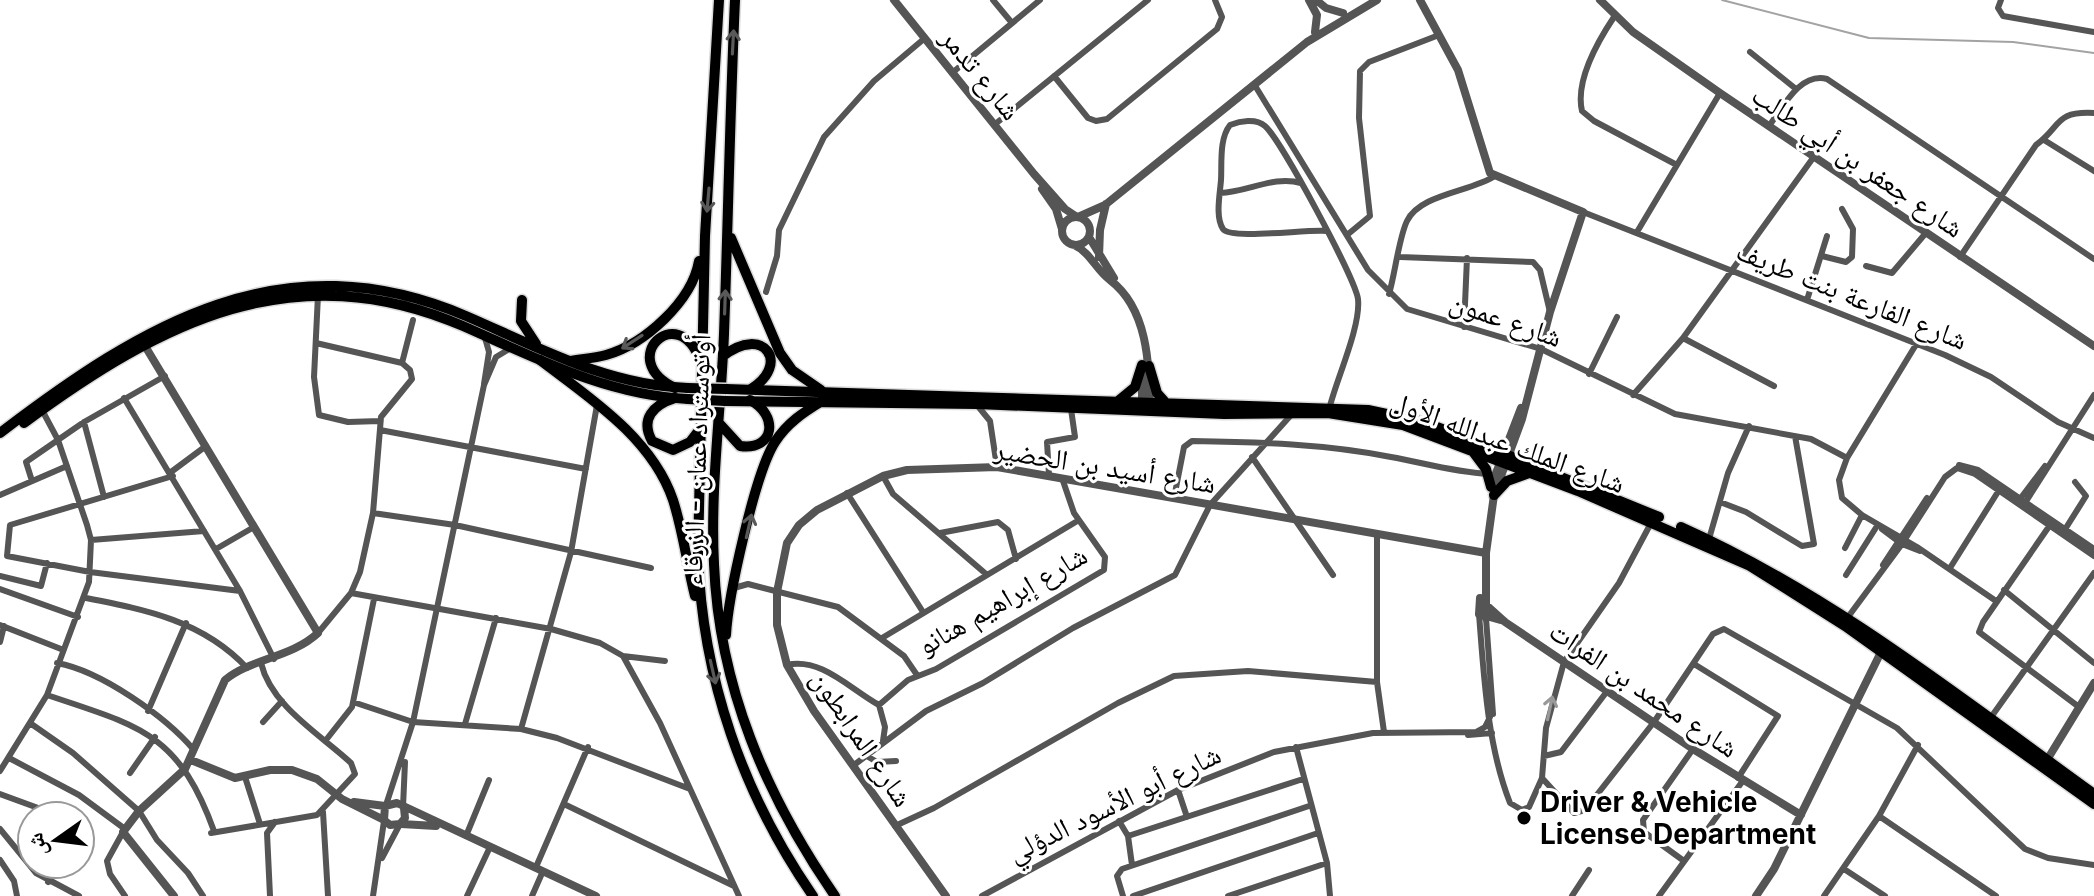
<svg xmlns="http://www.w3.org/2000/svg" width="2094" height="896" viewBox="0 0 2094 896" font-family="Inter,'Noto Naskh Arabic',sans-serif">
<rect width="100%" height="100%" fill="#fff"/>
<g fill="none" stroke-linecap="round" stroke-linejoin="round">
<path stroke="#a3a3a3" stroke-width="2" d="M1722,0L1869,38L2013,42L2094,53"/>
<g stroke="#dbdbdb" stroke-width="13">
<path id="primary" d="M522,300L521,321L536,344
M1149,366L1157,393L1166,403
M726,389L1368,410L1424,422L1473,441L1659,517
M725,401L977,404L1224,414L1328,413L1403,425L1578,491L1750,566L1845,626L2094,804
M1118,401L1135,387L1142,365
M24,423C161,322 294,253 463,326C536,358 606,395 688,399
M0,433C143,324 283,238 466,316C538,347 608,386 688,388
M1474,453L1486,469L1491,487
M1494,495L1507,481L1529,473
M1681,527C1831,594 1961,698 2094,794"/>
</g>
<g stroke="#dbdbdb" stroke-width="13">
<path id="trunk" d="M719,0L705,236L698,555C702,678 743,795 813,896
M735,0C730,111 728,223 724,334C721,410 710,488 714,564C719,687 766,796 835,896
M731,238L780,353L792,370L821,390
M723,356C764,324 791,364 751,389
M540,360C590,398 652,438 673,500C683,531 687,564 695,596
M570,361C582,359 595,358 606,355C645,344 692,301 699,261
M675,388C615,359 678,300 700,360
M675,398C653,405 640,419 652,441L673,450L690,442L700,429
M719,423L740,446C775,451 779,415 750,400
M726,635C728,597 755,473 775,442C787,423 804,412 822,401"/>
</g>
<path stroke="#555" stroke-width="6" d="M993,0L1012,23
M2001,0L1998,8L2003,16L2094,32
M1614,17C1598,41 1575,81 1582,111L1594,121L1675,164
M1750,52L1796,89
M952,73L1040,0
M1054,76L1088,118L1096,121L1107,119L1217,29L1222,17L1215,0
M1254,84L1368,270L1407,309L1541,349L1675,414L1811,439L1847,458
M994,125L1148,0
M1769,126C1783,107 1800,72 1827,79L2094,259
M2044,140L2094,171
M1220,193C1248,192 1274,175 1301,183
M1583,212L1945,355L1991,377L2058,422L2094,438
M1327,231C1307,229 1231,240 1223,229C1215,217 1220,194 1221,180C1222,163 1219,139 1230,125C1240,121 1256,118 1265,126C1281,140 1355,278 1358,299C1361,326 1337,378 1330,406
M1637,232L1720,93
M1347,235L1370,216L1359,118L1360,71L1369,62L1439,35
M1822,256L1846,262L1852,257L1853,229L1842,209
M1400,257L1533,262L1540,270L1550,312
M1960,257L2036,145C2062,126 2054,111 2094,113
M1866,266L1892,273L1925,234
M766,292L777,256L779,230L824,137L874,81L925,38
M1389,294C1395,274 1399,237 1407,221C1420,194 1470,192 1495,176
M318,295L314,377L319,415L348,422L380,421
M1807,300L1827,236
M1464,327L1467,258
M1683,338L1774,386
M316,343L402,363L410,370L412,379L381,417L373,513L360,572L351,593L318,633
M1917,343L1847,458L1839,480L1842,498L1862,515L1917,547L1996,601
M402,363L413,320
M1589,374L1617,317
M484,384L489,352L485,338
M1633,395L1683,338L1813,158
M124,398L240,591L274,659
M977,405L990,421L997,467
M84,422L104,497
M380,430L586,469
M1252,457L1333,575
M1959,465L1978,470L2094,549
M171,472L206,446
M1049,475L1047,442L1075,437L1071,409
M173,476L10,525L7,556L90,572L240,591
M883,476L893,494L986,574
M32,481L26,462L84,422L165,376
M847,493L923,612
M0,495L67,466
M1174,498L1184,447L1192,441C1258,442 1326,444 1391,457C1424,463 1454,472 1488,474
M2020,499L2045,466
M1720,502L1746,512L1802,546L1814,544L1795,436
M2025,503L2094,395
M373,513L455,525L651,568
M2050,525L1983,622L1979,632L2079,707
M1882,529L1902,544L1920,551
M2064,531L2086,496L2075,482
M940,533L998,522L1008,530L1016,559
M1377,535V682L1384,732
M1709,539L1728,473L1749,426
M91,540L204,531
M1845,548L1862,515
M216,549L254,527
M1883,565L1927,498
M1950,568L2001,487
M1846,575L1877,526
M0,576L41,586L47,563
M734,588L748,584L838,607L904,656L917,675
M0,589L78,617
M2004,590L2094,663
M351,593L551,629L600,643L623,656L660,723L739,896
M86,598C147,610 203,621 247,668
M1479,614C1484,677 1487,744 1510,803L1522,810L1529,807L1542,778L1546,728L1564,662L1619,583L1651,523
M1848,617L1902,544L1945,477L1957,468L1975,474L2094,556
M1486,618L1493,714
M0,625L61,649
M882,638L1079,520
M0,642L4,626
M623,656L665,661
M57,663C101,671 165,716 194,750
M1694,664L1778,716L1738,778
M787,665C821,657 850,689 879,705L885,727L883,741
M47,695C139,726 178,732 214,831
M353,702L413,722L521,729L557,738L690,789
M879,705L908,680L936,669L1104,570L1105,557L1074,513L1062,478
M148,711L186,623
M1989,720L2094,573
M263,722L282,701
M30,723L73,753L139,811L157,840L188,873L203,896
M465,724L496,618
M521,729L571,552L597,405
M1468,735L1492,733
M326,740L352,707L374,599
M1296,747L1327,863L1330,896
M865,755L877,762L896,761
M1544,756L1561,752L1608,690
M9,758L79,795L125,829
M854,765L926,711L983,683L1073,628L1175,575L1210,505L1292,414
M0,771L47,695L89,582L91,540L87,525L58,440L42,410
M130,773L155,737
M245,777L260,824
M1542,778L1574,813L1585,810L1654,722L1713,634L1724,629L1897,728L2025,849L2048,858L2094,865
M1178,790L1187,817
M0,794L60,816
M386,805L413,722L484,385L496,357L511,348
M566,805L734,886
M403,807L405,762
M323,812L328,896
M1879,816L1996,896
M1119,821L1128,836L1132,865
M895,826L934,808L1118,703L1174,676L1248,671L1377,682
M0,829L36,873L79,896
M123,832L107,861L110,874L125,896
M211,833L317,815L355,774L351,763C321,735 271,706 261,663
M466,836L489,780
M1128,836L1303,779
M382,858L400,824
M0,860L14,881L17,896
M1684,861L1644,832L1643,820L1693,749
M536,867L588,747
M1844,869L1885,896
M48,882L58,864
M270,896L267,833L275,822
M373,896L384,821
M467,896L490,847
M532,896L543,871
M982,896L1178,790L1274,752L1373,733L1476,732L1485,727L1490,717
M1123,896L1117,876L1122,869L1309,806
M1133,896L1318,833
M1228,896L1327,863
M1572,896L1589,870
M1659,896L1742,782
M1824,896L1879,816L1918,745"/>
<path stroke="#555" stroke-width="8" d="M894,0L1034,174L1065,209L1077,217
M1309,0L1317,15L1315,32
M1316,0L1326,8L1343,13
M1420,0L1458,70L1490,173L1583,212L1550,312L1522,419L1494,495L1486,553V618
M1600,0L1633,32L1720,93L2094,346
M1042,189L1056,209L1062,229
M1062 231a14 14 0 1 1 28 0a14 14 0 1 1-28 0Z
M1078,217L1105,205L1307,42L1377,0
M1089,237L1114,278
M1074,245C1091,253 1096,270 1110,280C1148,309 1149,363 1150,408
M1099,257L1100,230L1106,204
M142,341L318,633C291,658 252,658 225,680L185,769L139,811L123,832L174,896
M1142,373V407
M1493,481L1521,408
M1480,598L1479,614L1504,621
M1485,604L1505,622L1693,749L1801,815
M191,760L235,778L270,770H292L317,779L342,799L384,820
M2047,760L2094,683
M354,802L385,806
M404,808L405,818L400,824L390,825L384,820L385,806L397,803L596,896
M401,824L436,826
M946,896L814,711L787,665L777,625V592L787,543L799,525L817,510L883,476L907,470L997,467L1486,553
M1756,896L1774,869L1881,652"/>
<use href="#primary" stroke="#000" stroke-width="10"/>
<use href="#trunk" stroke="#000" stroke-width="10"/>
<g stroke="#dbdbdb" stroke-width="13" stroke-linecap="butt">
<path id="primary-bridge" d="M688,388L726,389
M688,399L725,401"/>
</g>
<use href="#primary-bridge" stroke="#000" stroke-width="10"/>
</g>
<defs><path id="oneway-shaft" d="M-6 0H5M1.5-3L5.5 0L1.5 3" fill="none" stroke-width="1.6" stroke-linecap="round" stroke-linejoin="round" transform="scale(2)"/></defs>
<g stroke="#595959">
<use href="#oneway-shaft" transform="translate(733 42) rotate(-87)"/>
<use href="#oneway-shaft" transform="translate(708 200) rotate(95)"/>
<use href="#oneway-shaft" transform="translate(725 302) rotate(-88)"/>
<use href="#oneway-shaft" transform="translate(632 342) rotate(147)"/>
<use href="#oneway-shaft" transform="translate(749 526) rotate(-77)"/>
<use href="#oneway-shaft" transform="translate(713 672) rotate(77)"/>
</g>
<use stroke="#999" href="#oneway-shaft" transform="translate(1550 708) rotate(-78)"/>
<circle fill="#000" stroke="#fff" stroke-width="3" cx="1524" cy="818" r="8"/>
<g text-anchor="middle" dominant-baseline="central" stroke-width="6" stroke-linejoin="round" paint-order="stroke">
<g font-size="28" fill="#000" stroke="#fff">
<text transform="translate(981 74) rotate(51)">شارع تدمر</text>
<text transform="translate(1858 161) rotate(34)">شارع جعفر بن أبي طالب</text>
<text transform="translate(1852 295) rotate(22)">شارع الفارعة بنت طريف</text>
<text transform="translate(1506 319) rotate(19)">شارع عمون</text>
<text transform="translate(1508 442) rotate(20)">شارع الملك عبدالله الأول</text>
<text transform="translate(696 460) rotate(-88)">أوتوستراد عمان - الزرقاء</text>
<text transform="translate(1105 466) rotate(9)">شارع أسيد بن الحضير</text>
<text transform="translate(1002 600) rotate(-30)">شارع إبراهيم هنانو</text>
<text transform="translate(1644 689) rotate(34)">شارع محمد بن الفرات</text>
<text transform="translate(862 738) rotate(56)">شارع المرابطون</text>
<text transform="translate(1114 803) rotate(-26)">شارع أبو الأسود الدؤلي</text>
</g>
<g font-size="28" font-weight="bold" fill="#000" stroke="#fff" text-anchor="start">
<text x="1540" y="802">Driver &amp; Vehicle<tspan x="1540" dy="32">License Department</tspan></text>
</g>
</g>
<g transform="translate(56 840) rotate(256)"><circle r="38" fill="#ffffff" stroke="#999999" stroke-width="2"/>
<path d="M0-6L14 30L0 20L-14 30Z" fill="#000000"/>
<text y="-12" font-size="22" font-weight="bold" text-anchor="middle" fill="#000000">ش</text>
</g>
</svg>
